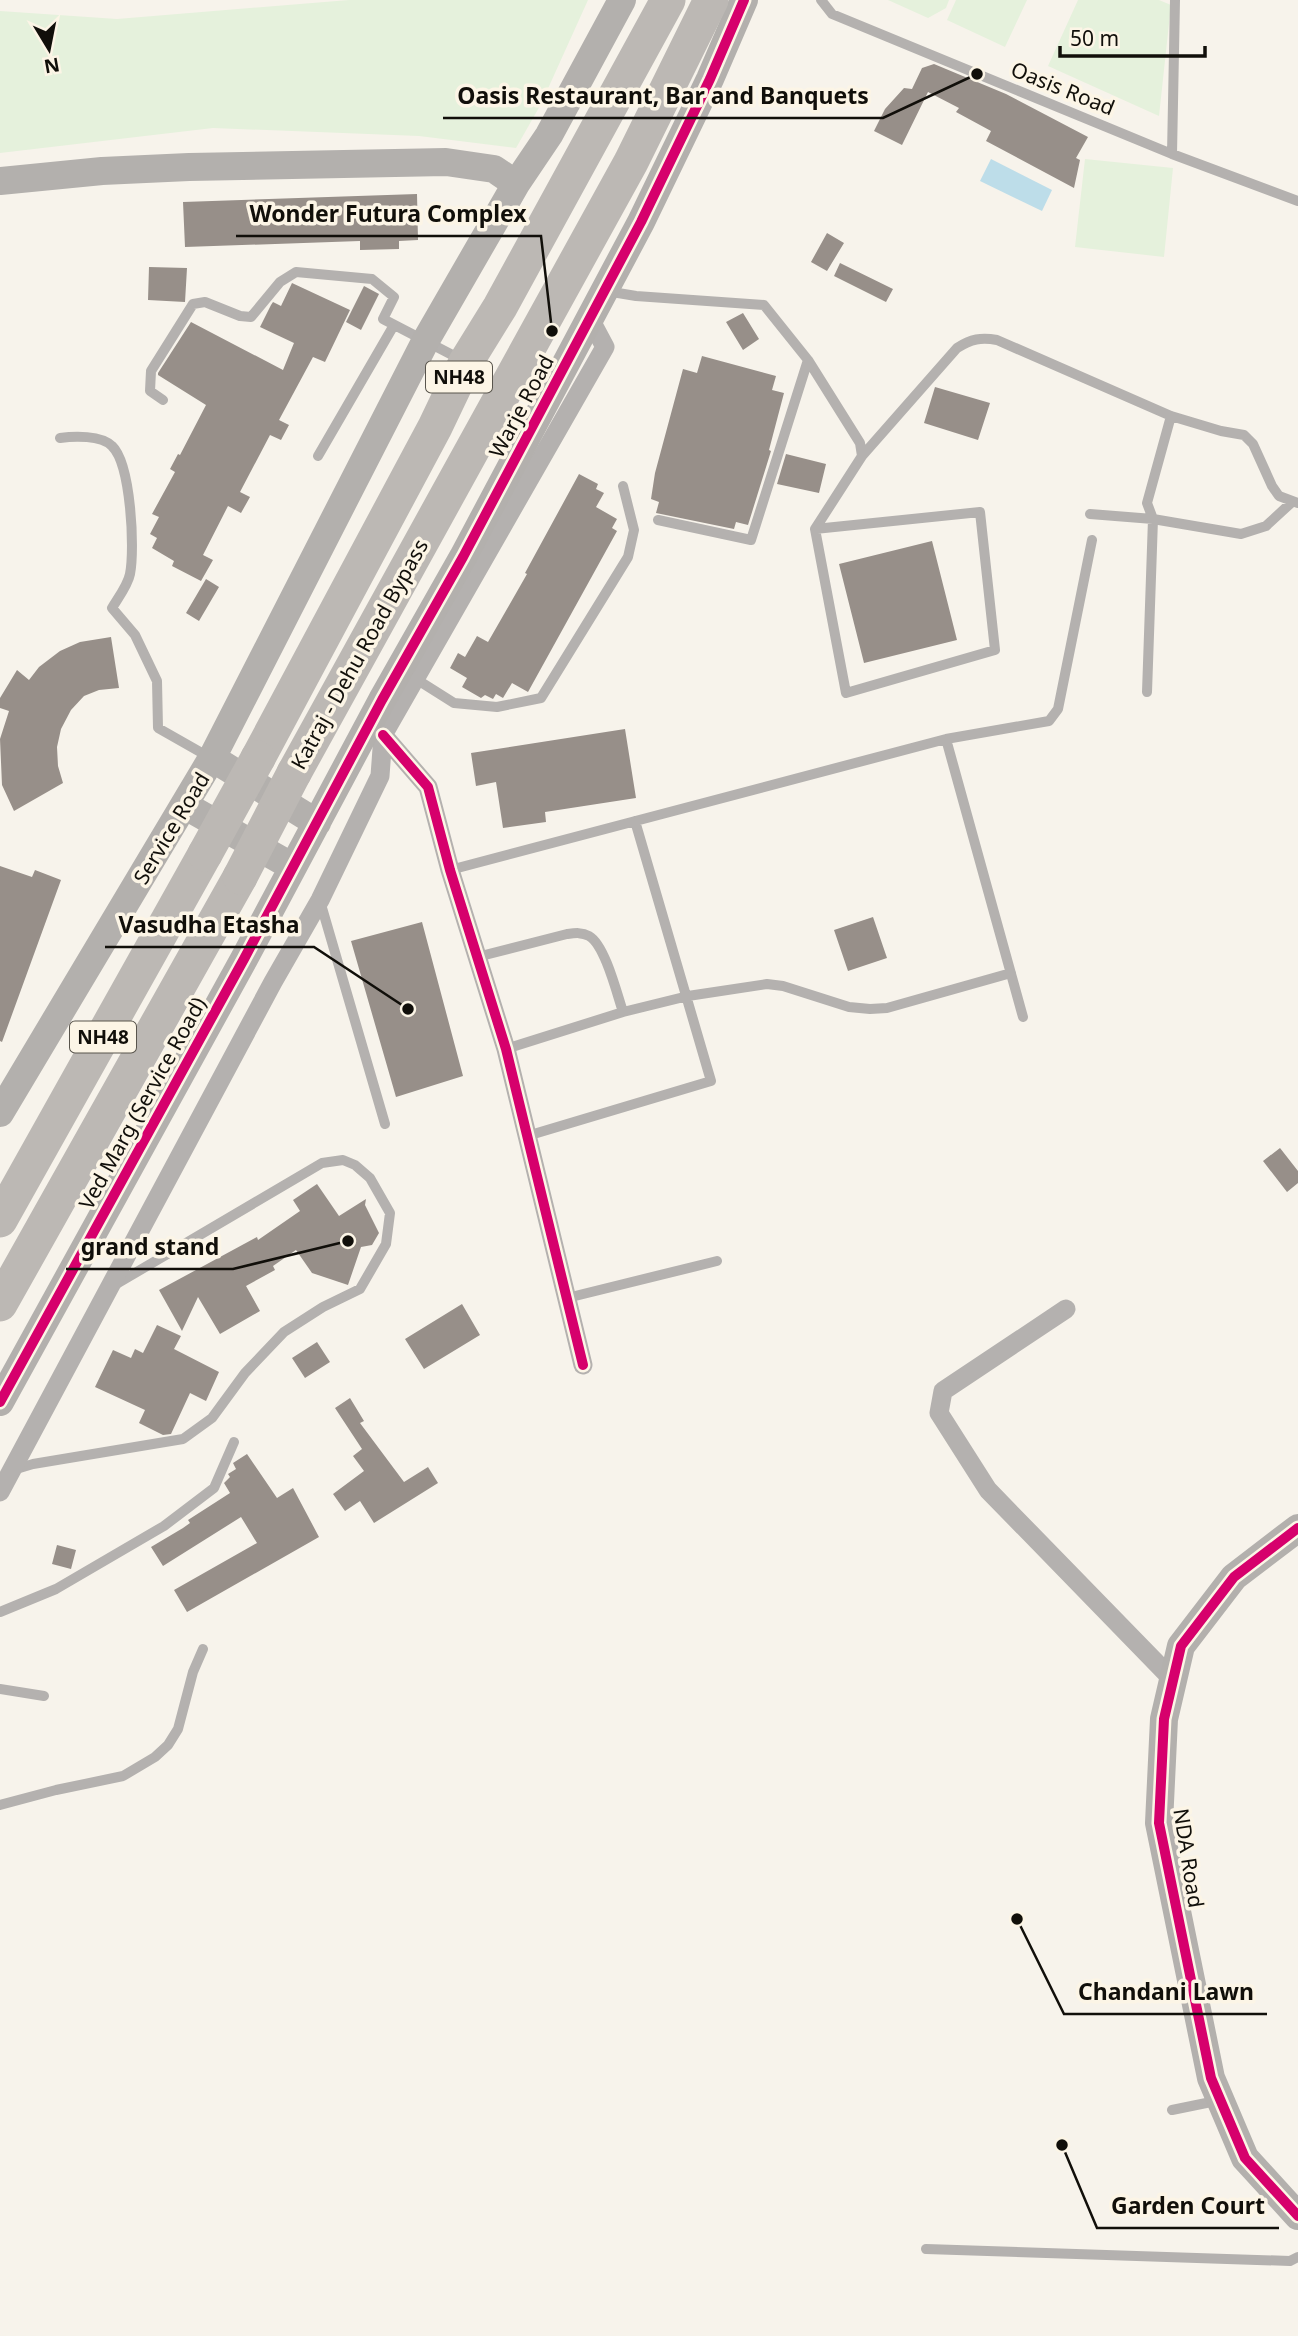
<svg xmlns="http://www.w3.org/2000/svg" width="1298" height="2336" viewBox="0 0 1298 2336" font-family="'Noto Sans',sans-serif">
<rect width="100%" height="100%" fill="#f7f3eb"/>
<path fill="#e5f1dc" d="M349,0H588L541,104L516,148L419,136L213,128L0,153V11L117,19Z
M888,0H949L946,8L928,18Z
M956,0H1027L1005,47L947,20Z
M1078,0H1159L1171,5L1159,116L1048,66Z
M1085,159L1173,168L1164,257L1075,247Z"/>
<path fill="#bddde9" d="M991,159L1052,190L1042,211L980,181Z"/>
<path fill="#978f89" d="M934,64L1006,94L1088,137L1076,158L1080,160L1074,188L986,141L991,131L956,112L959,108L928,92L902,145L874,131L885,109L904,88L912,89L922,68Z
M417,194L418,240L399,241V249L360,250V241L185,247L183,202Z
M827,233L844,243L827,271L811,262Z
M840,263L893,289L886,302L834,276Z
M149,267L187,268L185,302L148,300Z
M292,283L350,310L325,362L313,357L279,420L289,425L281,440L270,435L240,492L250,497L241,513L228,506L203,555L213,560L201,581L172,566L174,561L152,548L157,538L150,534L159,517L152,514L175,472L170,469L178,454L180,455L206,405L158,375V373L191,322L283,370L294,343L260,327L271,305L273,302L281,306Z
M364,286L379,294L361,330L346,322Z
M743,313L759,339L743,350L726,322Z
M702,356L776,376L772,390L784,393L769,450L771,451L748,525L736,522L734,529L656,513L659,502L651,499L655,473L683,369L697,373Z
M935,387L990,403L978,440L924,423Z
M786,454L826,464L819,493L777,484Z
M579,474L598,484L596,489L604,493L596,507L617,519L612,528L617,531L528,692L512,683L503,698L496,694L493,699L485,695L481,698L462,687L467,678L450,668L458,653L465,657L477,636L488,642L527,574L525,573Z
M932,541L957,640L864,663L839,564Z
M206,579L219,587L199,621L186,613Z
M111,637L119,688L99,690L84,696L71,710L61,729L57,747L58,766L63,783L14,811L2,785L0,739L9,711L0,708V698L17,670L29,680L39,667L60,651L80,642Z
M625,729L636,798L545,812L546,822L503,828L496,782L476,786L471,753Z
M0,866L32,877L35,870L61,880L2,1042L0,1041Z
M873,917L887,958L848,971L834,930Z
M422,922L463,1076L396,1097L351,941Z
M1280,1148L1298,1171V1183L1287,1192L1263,1161Z
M317,1184L339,1216L366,1199L365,1205L379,1233L372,1245L361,1247L348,1285L312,1273L296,1250L273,1266L275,1270L246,1286L260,1311L220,1334L198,1297L182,1331L159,1290L257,1237L258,1240L300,1211L293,1200Z
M462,1304L480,1335L424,1369L405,1339Z
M157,1325L181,1336L174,1349L219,1372L206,1401L190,1393L171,1434L163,1435L139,1423L145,1410L95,1387L113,1350L131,1358L135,1349L143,1353Z
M317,1342L330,1362L305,1378L292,1358Z
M350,1398L364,1421L360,1423L404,1482L428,1467L438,1483L374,1523L360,1501L345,1511L333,1494L364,1471L353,1456L362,1449L335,1408Z
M247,1454L277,1498L293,1488L319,1537L187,1612L174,1590L257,1543L241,1517L163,1566L151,1547L183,1528L190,1523L188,1520L230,1493L224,1483L230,1477L228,1474L236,1469L233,1463Z
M57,1545L76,1550L71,1569L52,1564Z"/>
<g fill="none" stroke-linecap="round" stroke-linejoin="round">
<path stroke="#b4b1af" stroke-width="10" d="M821,0L832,14L1172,154L1298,201
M1172,154L1175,0
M606,291L636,296L764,305L808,360L860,443L862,456L815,529L846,693L995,650L980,512L815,529
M163,400L150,391L151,371L193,304L205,302L240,316L251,317L280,282L296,272L372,279L394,297L383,319L462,360
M60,438C74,436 101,435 112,446C131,464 135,549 130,574C128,585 118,598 112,608L135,635L157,681L158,728L209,757
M318,456L394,325
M862,456L957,348C971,339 981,337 997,340L1171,416L1221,431L1244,435L1253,444L1272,486L1279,496L1298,503
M1090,514L1153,519L1241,534L1266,526L1292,502
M658,520L751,540L808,360
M416,679L454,703L497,707L541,698L628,557L634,530L623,486
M1147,692L1153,519L1147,503L1171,416
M946,739L1023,1017
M450,870L946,739L1049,721L1058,709L1092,540
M320,901L385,1124
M477,957L567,934C575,933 582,932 589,936C605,945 617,994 623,1012
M506,1049L623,1012L688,996L767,984L783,986L849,1007L870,1009L887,1008L1011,973
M527,1136L711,1081L635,821
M567,1298L717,1261
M13,1470L33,1464L183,1439L212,1418L245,1373L284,1332L323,1307L360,1289L386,1244L390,1213L370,1178L355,1165L343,1160L322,1163L113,1286
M0,1612L56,1589L164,1526L214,1488L234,1442
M0,1689L44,1696
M0,1805L56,1790L123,1776L155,1757L168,1745L178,1729L193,1672L203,1649
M1172,2110L1216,2101
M926,2249L1290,2261L1298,2257"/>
<path stroke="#b4b1af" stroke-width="19" d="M378,725L383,735L605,347L589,317
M383,735L428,787L450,870L506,1049L583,1365
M1066,1309L943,1391L939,1413L988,1490L1173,1680
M0,1492L273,982L320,900L380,776L383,735"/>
<path stroke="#b3b0ad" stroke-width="28" d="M0,181L102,171L189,167L446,162L494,169L516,184
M212,758L317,823
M184,805L293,867
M0,1113L212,758L426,340L516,184L549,135L622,0
M0,1402L244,959L382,700L463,557L641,222L710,79L744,0
M1298,1528L1234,1577L1181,1646L1164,1719L1159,1823L1211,2078L1245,2158L1298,2216"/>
<path stroke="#bcb8b4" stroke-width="35" d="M258,758L435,427L466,362L500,307L668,0
M294,773L631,162L711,0
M0,1220L205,854
M0,1304L240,877"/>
<path stroke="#bcb8b4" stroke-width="35" d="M205,854L258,758
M240,877L294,773"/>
<g stroke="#fcf5e6" stroke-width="15">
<path id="cycleway" d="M383,735L428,787L450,870L506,1049L583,1365
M0,1402L244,959L382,700L463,557L641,222L710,79L744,0
M1298,1528L1234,1577L1181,1646L1164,1719L1159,1823L1211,2078L1245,2158L1298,2216"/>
</g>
<use href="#cycleway" stroke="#d6006c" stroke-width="10"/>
</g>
<g text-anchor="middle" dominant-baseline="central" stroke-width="7" stroke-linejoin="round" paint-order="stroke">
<g fill="#fcf5e6" stroke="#58544c" stroke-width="2">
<rect x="426" y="361.5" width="66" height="31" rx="5"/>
<rect x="70" y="1021.5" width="66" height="31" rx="5"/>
</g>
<g font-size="19" font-weight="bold" fill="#110f0a">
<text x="459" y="377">NH48</text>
<text x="103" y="1037">NH48</text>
</g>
<g font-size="21" fill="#110f0a" stroke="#fcf5e6">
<text transform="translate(1063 88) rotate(22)">Oasis Road</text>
<text transform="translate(521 406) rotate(-62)">Warje Road</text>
<text transform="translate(359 654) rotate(-61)">Katraj - Dehu Road Bypass</text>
<text transform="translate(171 828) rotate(-59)">Service Road</text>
<text transform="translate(142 1103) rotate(-61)">Ved Marg (Service Road)</text>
<text transform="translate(1189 1858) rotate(81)">NDA Road</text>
</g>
</g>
<path fill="none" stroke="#110f0a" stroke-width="2.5" d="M977 74L883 118H443M552 331L541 236H236M408 1009L314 947H105M348 1241L233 1269H66M1017 1919L1064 2014H1267M1062 2145L1097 2228H1279"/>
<g fill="#110f0a" stroke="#fcf5e6" stroke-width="2.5">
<circle cx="977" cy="74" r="7"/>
<circle cx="552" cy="331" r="7"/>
<circle cx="408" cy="1009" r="7"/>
<circle cx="348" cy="1241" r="7"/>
<circle cx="1017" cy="1919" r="7"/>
<circle cx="1062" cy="2145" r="7"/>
</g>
<g font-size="23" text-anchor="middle" font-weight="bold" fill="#110f0a" stroke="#fcf5e6" stroke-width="7" stroke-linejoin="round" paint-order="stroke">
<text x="663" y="104">Oasis Restaurant, Bar and Banquets</text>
<text x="388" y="222">Wonder Futura Complex</text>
<text x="209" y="933">Vasudha Etasha</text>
<text x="150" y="1255">grand stand</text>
<text x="1166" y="2000">Chandani Lawn</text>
<text x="1188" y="2214">Garden Court</text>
</g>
<g transform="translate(49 49) rotate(170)" stroke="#fcf5e6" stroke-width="5" paint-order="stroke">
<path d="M0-5L12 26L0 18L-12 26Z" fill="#110f0a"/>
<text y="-10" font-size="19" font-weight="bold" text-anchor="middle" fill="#110f0a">N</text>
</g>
<path d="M1060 46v10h145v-10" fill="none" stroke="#110f0a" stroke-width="3.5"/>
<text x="1070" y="46" font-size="21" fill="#110f0a" stroke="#fcf5e6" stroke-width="5" paint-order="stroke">50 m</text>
</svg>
